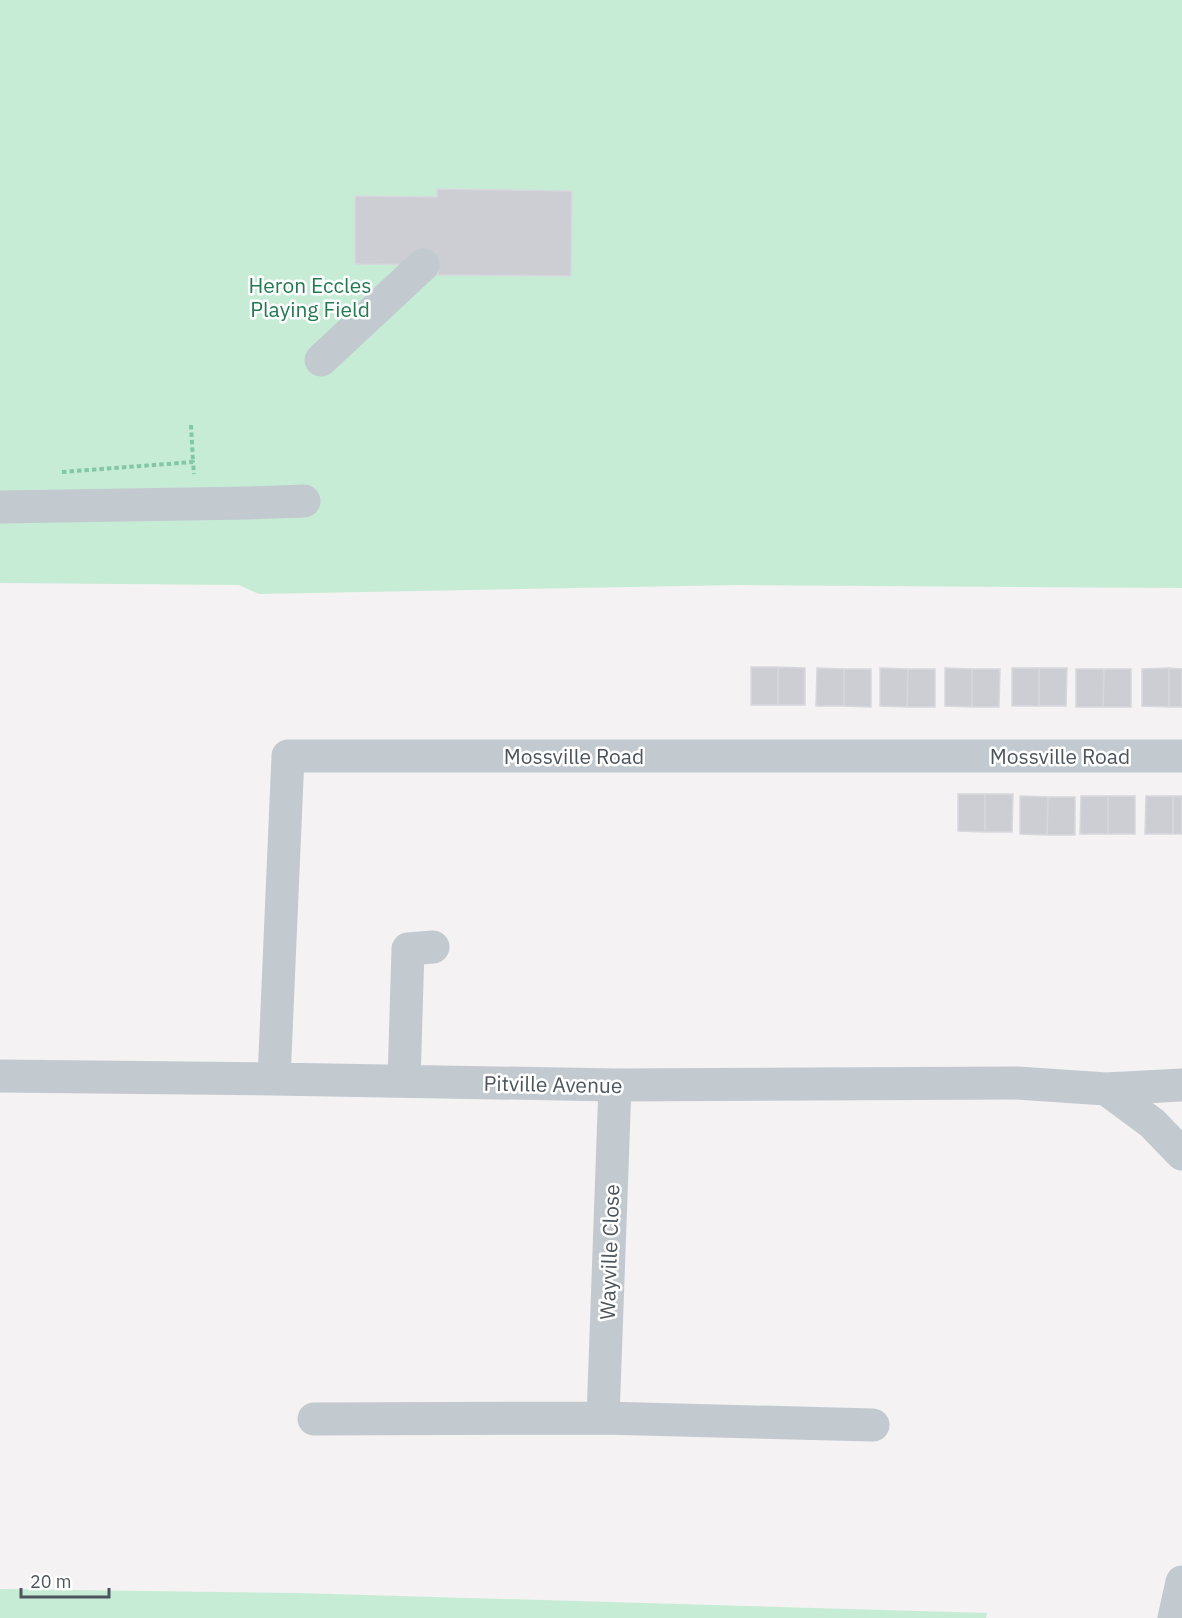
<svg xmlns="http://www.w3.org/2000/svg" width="1182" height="1618" viewBox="0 0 1182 1618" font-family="'IBM Plex Sans',sans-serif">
<rect width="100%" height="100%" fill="#f4f2f2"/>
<path fill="#c7ecd6" d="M0,0H1182V588L737,585L259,594L239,585L0,583Z
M0,1589L298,1593L987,1613L986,1618H0Z"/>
<path fill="#cdced4" stroke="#d7d8dd" stroke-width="1.5" d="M437,189L572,191L571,276L438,275V265L355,264V196L437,197Z
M751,667H778V705H751Z
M778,667L805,668V705H778Z
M817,668L844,669V706H816Z
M880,668L908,669L907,707L880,706Z
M945,668L972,669V707L945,706Z
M1012,668H1039V706H1012Z
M1039,668H1067L1066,706H1039Z
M1169,668V707L1142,706V669Z
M1169,668L1182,669V707H1169Z
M844,669H871V707L844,706Z
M908,669H935V707H907Z
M972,669H1000L999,707H972Z
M1076,669H1104L1103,707H1076Z
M1104,669H1131V707H1103Z
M958,794H985V832L958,831Z
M985,794H1013L1012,832H985Z
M1020,796L1048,797L1047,835L1020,834Z
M1081,796H1108V834H1080Z
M1108,796H1135V834H1108Z
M1146,796H1173V834H1145Z
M1173,796H1182V834H1173Z
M1048,797H1075V835H1047Z"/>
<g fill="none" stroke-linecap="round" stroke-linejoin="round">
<path stroke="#82c7a6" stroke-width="4" stroke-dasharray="4.5 3" stroke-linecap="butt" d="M191,425L193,462
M62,472L193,462L194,474"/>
<path stroke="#c2c9cf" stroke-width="33" d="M321,360L423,265
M0,507L248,503L304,501
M0,1076L274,1079L615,1085L1017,1083L1106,1089L1152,1123L1182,1154
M274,1079L288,756H1182
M404,1081L408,949L433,947
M1106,1089L1182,1085
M603,1418L615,1085
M314,1419L603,1418L873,1425
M1174,1618L1182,1582"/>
</g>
<g text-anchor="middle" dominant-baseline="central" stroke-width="5" stroke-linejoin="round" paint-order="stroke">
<g font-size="21" fill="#227a50" stroke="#fff">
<text x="310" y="285">Heron Eccles<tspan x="310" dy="24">Playing Field</tspan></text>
</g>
<g font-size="21" fill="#4c555e" stroke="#fff">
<text x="574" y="756">Mossville Road</text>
<text x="1060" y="756">Mossville Road</text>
<text transform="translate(553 1084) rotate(1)">Pitville Avenue</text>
<text transform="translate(609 1252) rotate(-88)">Wayville Close</text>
</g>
</g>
<path d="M21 1588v9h88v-9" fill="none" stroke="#4c555e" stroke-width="3"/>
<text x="30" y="1588" font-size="18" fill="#4c555e" stroke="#ffffff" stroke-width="4.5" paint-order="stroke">20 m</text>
</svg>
